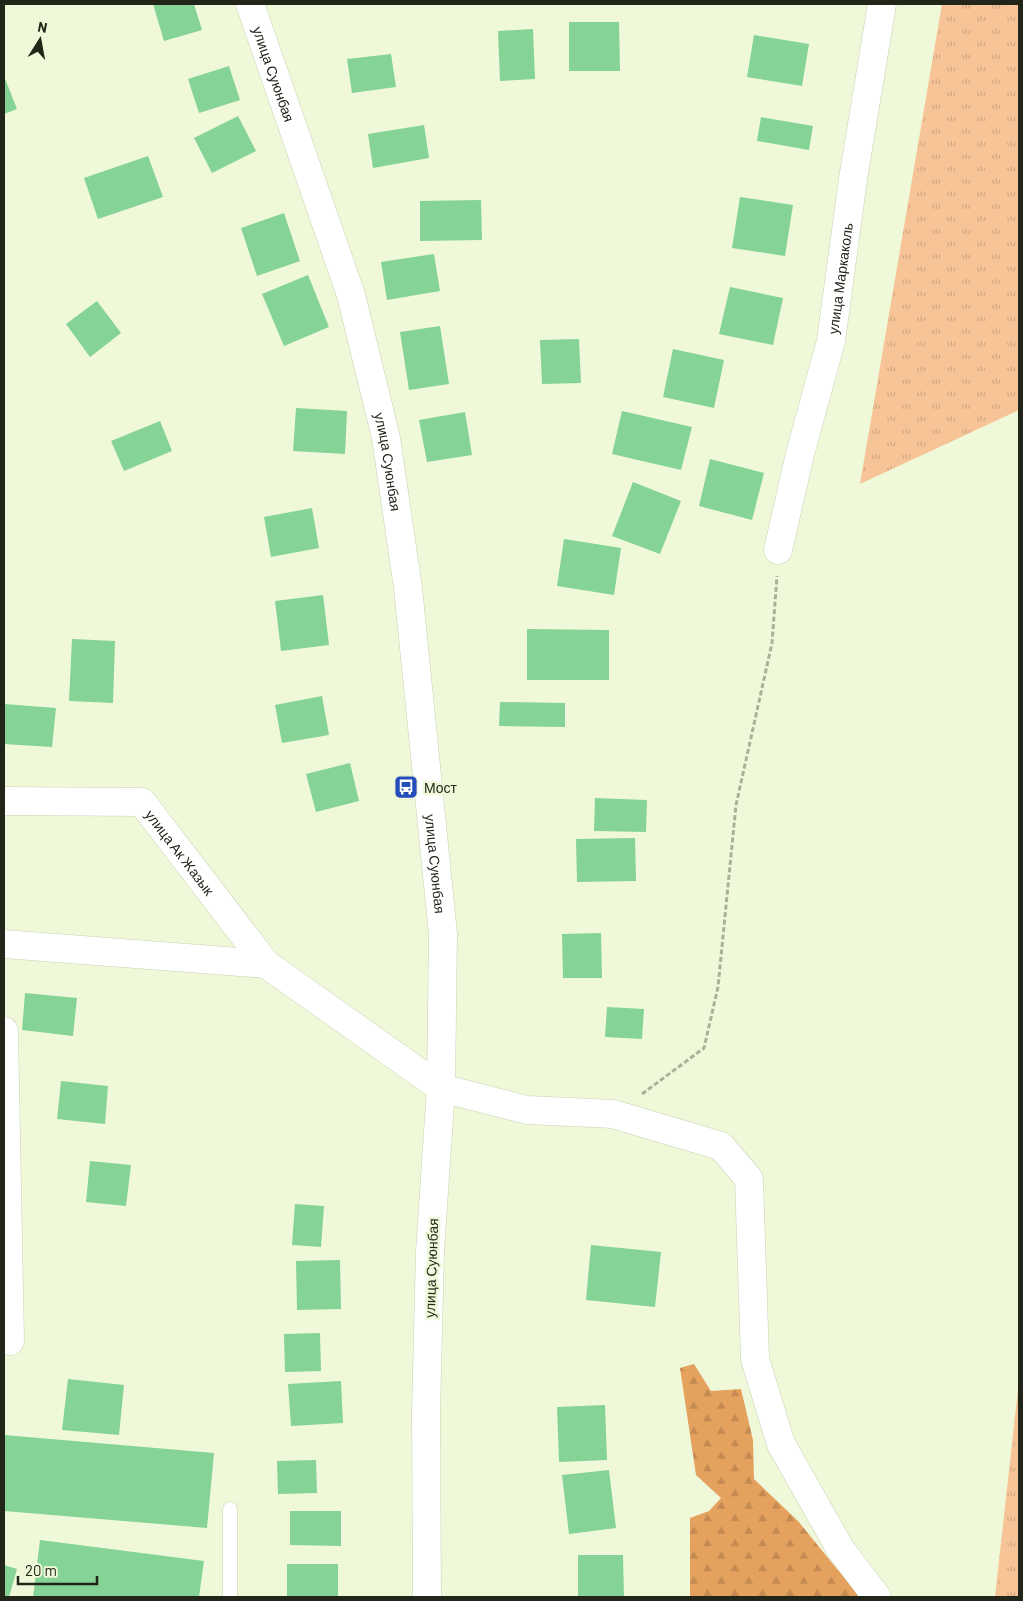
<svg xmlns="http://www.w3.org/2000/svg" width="1023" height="1601" viewBox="0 0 1023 1601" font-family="Barlow,sans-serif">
<defs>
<pattern id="grass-tufts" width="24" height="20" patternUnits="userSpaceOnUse" patternTransform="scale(1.25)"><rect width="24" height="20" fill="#f6c497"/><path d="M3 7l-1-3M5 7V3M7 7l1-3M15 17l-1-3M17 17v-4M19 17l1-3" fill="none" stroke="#d3a882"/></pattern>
<pattern id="forest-firs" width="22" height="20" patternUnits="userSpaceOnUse" patternTransform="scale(1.25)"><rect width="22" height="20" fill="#e5a15e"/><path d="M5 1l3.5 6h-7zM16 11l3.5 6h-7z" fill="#c48a51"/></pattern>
</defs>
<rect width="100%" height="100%" fill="#eff9d9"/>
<path fill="url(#grass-tufts)" d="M942,4H1019V410L860,484Z
M1019,1380V1597H995Z"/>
<path fill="url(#forest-firs)" d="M694,1364L711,1391L741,1389L753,1440L754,1479L798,1521L837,1569L866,1597H690V1518L709,1511L721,1498L696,1475L680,1368Z"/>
<path fill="#85d396" d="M153,4H194L202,30L164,41Z
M569,22H619L620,71H569Z
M533,29L535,79L500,81L498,31Z
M754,35L809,44L802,86L747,77Z
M391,54L396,87L352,93L347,59Z
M229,66L240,100L199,113L188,79Z
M4,76L17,109L4,114Z
M238,116L256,151L212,173L194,138Z
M761,117L813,126L809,150L757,141Z
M424,125L429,158L373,168L368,134Z
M148,156L163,197L98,219L84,178Z
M740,197L793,205L785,256L732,248Z
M481,200L482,240L420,241V201Z
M284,213L300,261L257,276L241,228Z
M434,254L440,291L387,300L381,262Z
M308,275L329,327L284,346L262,294Z
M730,287L783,298L773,345L719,334Z
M97,301L121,333L90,357L66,324Z
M440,326L449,384L409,390L400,332Z
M579,339L581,383L542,384L540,340Z
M673,349L724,360L714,408L663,397Z
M296,408L347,411L345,454L293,451Z
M622,411L692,427L681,470L612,454Z
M465,412L472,455L427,462L419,420Z
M160,421L172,451L124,471L111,441Z
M710,459L764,473L752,520L699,506Z
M633,482L681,501L660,554L612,536Z
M312,508L319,548L271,557L264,517Z
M564,539L621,548L614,595L557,586Z
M323,595L329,645L281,651L275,601Z
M527,629L609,630V680H527Z
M72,639L115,641L113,703L69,701Z
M322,696L329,735L282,743L275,705Z
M500,702L565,703V727L499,726Z
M4,704L56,708L52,747L4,744Z
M350,763L359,801L316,812L306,774Z
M595,798L647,800L646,832L594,831Z
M635,838L636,881L577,882L576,839Z
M601,933L602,978H563L562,934Z
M25,993L77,998L73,1036L22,1030Z
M607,1007L644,1009L642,1039L605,1037Z
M61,1081L108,1086L105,1124L57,1119Z
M90,1161L131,1165L126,1206L86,1202Z
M295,1204L324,1206L321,1247L292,1245Z
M591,1245L661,1252L655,1307L586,1300Z
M340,1260L341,1309L297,1310L296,1261Z
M320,1333L321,1371L285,1372L284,1334Z
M68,1379L124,1385L119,1435L62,1430Z
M341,1381L343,1423L291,1426L288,1384Z
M605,1405L607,1460L559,1462L557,1407Z
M4,1435L214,1453L207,1528L4,1511Z
M316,1460L317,1493L278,1494L277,1461Z
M609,1470L616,1528L569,1534L562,1475Z
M290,1511H341V1546L290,1545Z
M40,1540L204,1561L199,1597H33Z
M578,1555H623L624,1597H578Z
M287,1564H338V1597H287Z
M4,1565L17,1569L9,1597H4Z"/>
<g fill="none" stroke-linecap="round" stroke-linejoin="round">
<g stroke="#c8d2b2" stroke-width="15">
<path id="service" d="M230,1597V1509"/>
</g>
<g stroke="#c8d2b2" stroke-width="29">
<g id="minor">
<path id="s1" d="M778,550L800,454L831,341L853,179L882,4"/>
<path id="s2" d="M4,801L142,802L266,964L441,1088L527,1110L613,1114L721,1146L749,1179L755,1359L781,1444L841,1550L877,1597"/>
<path d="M4,944L266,964"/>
<path d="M4,1031L10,1341"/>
</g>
</g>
<g stroke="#c8d2b2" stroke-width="29">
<g id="secondary">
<path id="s3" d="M250,4L351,295L386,438L408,588L443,934L441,1088L430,1251L426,1413L427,1597"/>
</g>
</g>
<path stroke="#a9b198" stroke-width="3" stroke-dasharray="5 2.5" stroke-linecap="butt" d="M642,1094L704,1048L718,987L736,805L772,643L777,576"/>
<use href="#service" stroke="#fff" stroke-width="14"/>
<use href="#minor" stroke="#fff" stroke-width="28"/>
<use href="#secondary" stroke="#fff" stroke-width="28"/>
</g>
<defs>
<g id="bus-square" transform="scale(1.25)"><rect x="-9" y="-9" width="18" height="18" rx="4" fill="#244cba" stroke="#eff9d9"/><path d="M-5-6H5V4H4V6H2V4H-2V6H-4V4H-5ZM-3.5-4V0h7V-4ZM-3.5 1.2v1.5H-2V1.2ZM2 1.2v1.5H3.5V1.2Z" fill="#fff"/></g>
</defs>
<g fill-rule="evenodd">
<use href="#bus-square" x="406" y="787"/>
</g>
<g text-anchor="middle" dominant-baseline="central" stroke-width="5" stroke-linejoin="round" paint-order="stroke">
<g font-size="14" fill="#222619" stroke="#eff9d9">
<text stroke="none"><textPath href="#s3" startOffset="74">улица Суюнбая</textPath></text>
<text stroke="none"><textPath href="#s1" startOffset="279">улица Маркаколь</textPath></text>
<text stroke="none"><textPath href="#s3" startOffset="479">улица Суюнбая</textPath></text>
<text stroke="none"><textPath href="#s2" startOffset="201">улица Ак Жазык</textPath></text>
<text stroke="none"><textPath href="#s3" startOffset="884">улица Суюнбая</textPath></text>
<text transform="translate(431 1268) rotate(-88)">улица Суюнбая</text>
</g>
<g font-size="14" fill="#222619" stroke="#eff9d9" text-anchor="start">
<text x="424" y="787">Мост</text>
</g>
</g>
<rect width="1023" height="1601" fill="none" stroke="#222619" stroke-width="10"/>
<g transform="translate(40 40) rotate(11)" stroke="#eff9d9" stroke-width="4" paint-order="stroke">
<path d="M0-4L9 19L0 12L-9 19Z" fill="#222619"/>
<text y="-8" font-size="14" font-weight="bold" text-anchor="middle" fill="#222619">N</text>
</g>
<path d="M18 1576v8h79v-8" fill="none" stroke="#222619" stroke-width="2.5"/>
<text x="25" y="1576" font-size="15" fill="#222619" stroke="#eff9d9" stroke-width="4" paint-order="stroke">20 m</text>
</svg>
